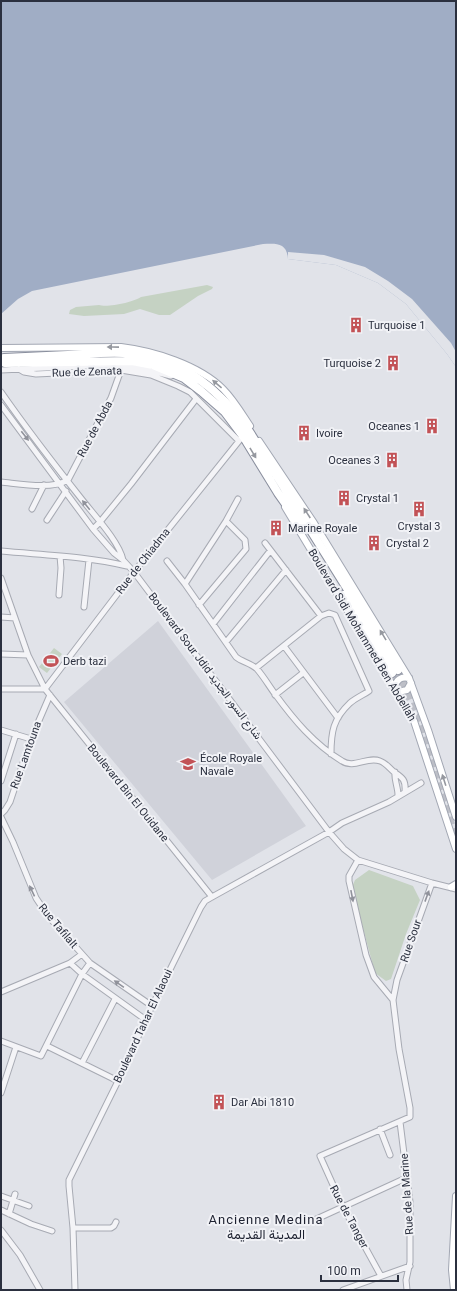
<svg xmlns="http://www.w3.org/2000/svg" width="457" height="1291" viewBox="0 0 457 1291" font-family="Roboto,Vazirmatn,sans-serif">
<rect width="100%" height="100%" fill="#e1e3e9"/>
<path fill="#d0d2da" d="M158,621L306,826L212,880L64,702Z"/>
<path fill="#c5d2c3" d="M207,285L213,287L212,289L198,296L170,315H159L140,309L124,314L84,316L69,314L70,310L76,307L99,305C107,308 134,302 141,297Z
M54,648L62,654L47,673L39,667Z
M369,870L413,886L420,900L406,934L391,979L386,981L375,973L352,887L355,880Z"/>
<path fill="#a0adc5" d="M1,1H456V367L447,354L406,304L378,283L336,265L288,259C287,243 277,243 263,244L32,291L18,299L1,314Z"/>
<path fill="#e1e3e9" d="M288,252L324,255L365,267L388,281L412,299L451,343L456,352V367L447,354L406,304L378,283L336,265L288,259Z"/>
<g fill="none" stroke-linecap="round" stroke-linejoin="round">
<path stroke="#bdbfc7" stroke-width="8" stroke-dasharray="8 4" stroke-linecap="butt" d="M398,670L412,694
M392,673L409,697L415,712L456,840"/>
<g stroke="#a7aab3" stroke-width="7">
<path id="minor" d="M19,369L24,372L36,374L121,370L151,375L178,386L190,392L239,441
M1,370L107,365L140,368L171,376
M1,392C26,428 53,463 80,497C93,514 119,541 123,560
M1,405L93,529L114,553L123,560L134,572L329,832L344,849L358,860L432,883L456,889
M1,482C21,484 51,490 68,480L111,398L121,370
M32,509L44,485
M47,520L66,491
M93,529L100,522L131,484L196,399
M265,543L321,616
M1,551C43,555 86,556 127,566
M167,561L185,584L236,657C242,662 251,663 257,669C264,677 269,686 275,694C294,720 314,744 342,761C354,769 367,756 380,761C386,763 389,768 394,772C403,778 406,780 405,792
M1,578L28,655L45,689L212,897
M185,584L226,521L238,499
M59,595L61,568L60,556
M199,605L246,549L245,540L226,521
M84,607L89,560
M1,617L15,618
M213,624L270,551
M226,642L286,570
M284,646L338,718
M1,654L28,655
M256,668L321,616L329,613L335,615L369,691C363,695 356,698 350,703C333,719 331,732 331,754
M1,689H45
M45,689L134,572L243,436
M275,695L303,673
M1,730L31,739
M395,772C394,780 398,787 398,795
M1,781L16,734
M1,814L5,810L10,802L31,739L50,695
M1,817L13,842L36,898L48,916L90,963L152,1006
M358,860L349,876V881L366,955L374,977L393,1000
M70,963L82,974L146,1020
M1,992L70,963L82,954
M1,1041L41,1056L82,974L90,963
M47,1046L118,1081
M82,1063L115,999
M1,1093L16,1047
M400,1122L410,1202V1262L406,1280L407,1290
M380,1129L390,1155
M1,1196L29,1206
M1,1210L31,1224L52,1231
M9,1214L15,1194
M310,1222L406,1178
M73,1228H111L114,1226L116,1222
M1,1230L20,1255L40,1290
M381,1276L343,1207L320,1156L410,1117V1108L399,1049L393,1000L397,980L432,883
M75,1290L73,1228L69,1186V1180L118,1081L152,1006L201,907L205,901L212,897L329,832L342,823L389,802L421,783
M343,1290L410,1266"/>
</g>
<g stroke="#a2a7b3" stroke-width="8">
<path id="major" d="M1,348L121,347C154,351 199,365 223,389C234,400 242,414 250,426
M259,441L314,523L409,678L428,730L456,817
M285,507L414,721L456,849
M395,687C396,680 401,676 409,678
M398,692L407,690L411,683
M451,887L456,884
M454,1290L452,1270L456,1196"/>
</g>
<g stroke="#8a8f9e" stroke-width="10">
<path id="highway" d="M4,358C25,357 47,356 68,355C87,354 105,352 123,353C179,357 215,385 247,428L398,670
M5,363L132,361L153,365L184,378L201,391L225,412L243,436L278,493L302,527
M344,595L392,673"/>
</g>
<use href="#minor" stroke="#f4f4f7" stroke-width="5"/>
<use href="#major" stroke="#fff" stroke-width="6"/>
<use href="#highway" stroke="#fff" stroke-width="8"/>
</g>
<defs><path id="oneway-solid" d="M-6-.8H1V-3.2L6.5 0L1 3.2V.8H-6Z"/></defs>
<g fill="#95989f">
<use href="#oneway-solid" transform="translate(113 347) rotate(-179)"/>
<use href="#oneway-solid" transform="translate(217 384) rotate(-140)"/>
<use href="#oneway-solid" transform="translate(253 453) rotate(59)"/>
<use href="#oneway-solid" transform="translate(307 513) rotate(-123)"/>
<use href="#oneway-solid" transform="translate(383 635) rotate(-121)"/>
<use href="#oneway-solid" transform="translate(444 780) rotate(-108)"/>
</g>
<g fill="#90929b">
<use href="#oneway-solid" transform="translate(25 436) rotate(52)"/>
<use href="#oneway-solid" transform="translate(86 505) rotate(-129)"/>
<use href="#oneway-solid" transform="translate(32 891) rotate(-115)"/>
<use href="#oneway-solid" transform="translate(352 896) rotate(79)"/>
<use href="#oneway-solid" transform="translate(427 896) rotate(-70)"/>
<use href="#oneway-solid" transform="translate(119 984) rotate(-145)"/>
</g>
<defs>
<g id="building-bare" transform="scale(1.2)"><path d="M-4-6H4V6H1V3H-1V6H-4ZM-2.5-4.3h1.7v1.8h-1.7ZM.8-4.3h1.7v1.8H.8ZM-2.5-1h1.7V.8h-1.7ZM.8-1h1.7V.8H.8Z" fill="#c25256" stroke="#f1f2f6" stroke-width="2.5" paint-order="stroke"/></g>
<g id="stadium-bare" transform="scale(1.2)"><path d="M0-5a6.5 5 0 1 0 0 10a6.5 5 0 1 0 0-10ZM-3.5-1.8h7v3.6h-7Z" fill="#c25256" stroke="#f1f2f6" stroke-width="2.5" paint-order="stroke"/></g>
<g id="school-bare" transform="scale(1.2)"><path d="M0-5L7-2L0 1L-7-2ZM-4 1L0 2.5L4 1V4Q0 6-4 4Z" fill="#c25256" stroke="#f1f2f6" stroke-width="2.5" paint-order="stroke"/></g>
</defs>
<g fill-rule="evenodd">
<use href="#building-bare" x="356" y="325"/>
<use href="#building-bare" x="393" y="363"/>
<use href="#building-bare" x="432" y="426"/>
<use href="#building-bare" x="304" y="433"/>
<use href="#building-bare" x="392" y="460"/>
<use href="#building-bare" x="344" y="498"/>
<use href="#building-bare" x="419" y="509"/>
<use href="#building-bare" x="276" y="528"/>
<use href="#building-bare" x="374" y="543"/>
<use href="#stadium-bare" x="51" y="661"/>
<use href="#school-bare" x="188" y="764"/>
<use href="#building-bare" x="219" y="1102"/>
</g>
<g text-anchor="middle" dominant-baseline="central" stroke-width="4" stroke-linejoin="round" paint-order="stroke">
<g font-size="11" fill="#2b303f" stroke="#f1f2f6" text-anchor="start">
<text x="368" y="325">Turquoise 1</text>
<text x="381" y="363" text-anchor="end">Turquoise 2</text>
<text x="420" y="426" text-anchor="end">Oceanes 1</text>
<text x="316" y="433">Ivoire</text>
<text x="380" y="460" text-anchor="end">Oceanes 3</text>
<text x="356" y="498">Crystal 1</text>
<text x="419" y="526" text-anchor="middle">Crystal 3</text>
<text x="288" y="528">Marine Royale</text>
<text x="386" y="543">Crystal 2</text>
<text x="63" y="661">Derb tazi</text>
<text x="200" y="758">École Royale<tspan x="200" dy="13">Navale</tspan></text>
<text x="231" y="1102">Dar Abi 1810</text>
</g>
<g font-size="11" fill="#2b303f" stroke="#f1f2f6">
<text transform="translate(87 372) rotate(-2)">Rue de Zenata</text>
<text transform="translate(95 429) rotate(-62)">Rue de Abda</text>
<text transform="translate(143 561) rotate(-52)">Rue de Chiadma</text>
<text transform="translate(362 635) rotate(59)">Boulevard Sidi Mohammed Ben Abdellah</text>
<text transform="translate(205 666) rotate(53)">Boulevard Sour Jdid شارع السور الجديد</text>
<text transform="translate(26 755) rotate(-70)">Rue Lamtouna</text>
<text transform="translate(128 793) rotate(51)">Boulevard Bin El Ouidane</text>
<text transform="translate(58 926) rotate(50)">Rue Tafilalt</text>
<text transform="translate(411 941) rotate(-71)">Rue Sour</text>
<text transform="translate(143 1026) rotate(-65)">Boulevard Tahar El Alaoui</text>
<text transform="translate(407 1194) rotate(-94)">Rue de la Marine</text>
<text transform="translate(349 1217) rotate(62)">Rue de Tanger</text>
</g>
<g font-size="13" letter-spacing="1" fill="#1d2130" stroke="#f1f2f6">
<text x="266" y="1219">Ancienne Medina<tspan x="266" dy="15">المدينة القديمة</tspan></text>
</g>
</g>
<rect width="457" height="1291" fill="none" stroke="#2b303f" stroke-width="4"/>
<path d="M321 1275v6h77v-6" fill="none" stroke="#2b303f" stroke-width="2"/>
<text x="327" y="1275" font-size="12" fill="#2b303f" stroke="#f1f2f6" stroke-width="3" paint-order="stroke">100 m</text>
</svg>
